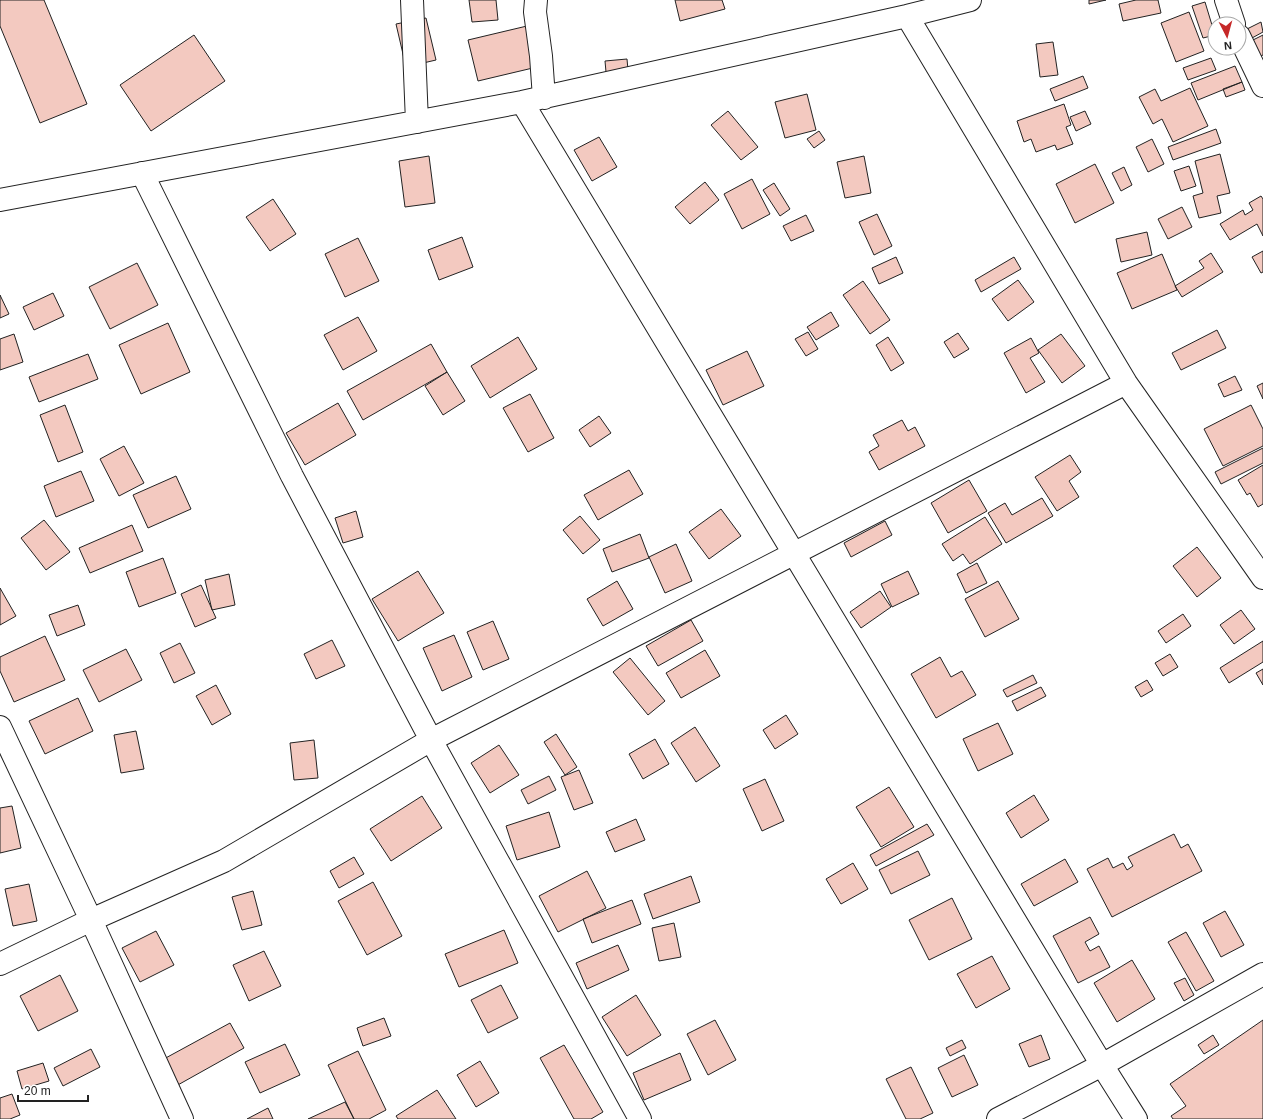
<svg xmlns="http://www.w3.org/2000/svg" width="1263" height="1119" viewBox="0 0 1263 1119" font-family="Helvetica,sans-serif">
<rect width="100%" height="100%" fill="#fff"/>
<path fill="#f3c9c0" stroke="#222" d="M0,0H44L87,104L40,123L0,26Z
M469,0H496L498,20L472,22Z
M675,0H722L725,9L680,21Z
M1089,0H1106L1089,4Z
M1136,0H1158L1161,13L1123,21L1119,4Z
M1205,2L1215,35L1203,38L1192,6Z
M1189,12L1204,51L1176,62L1161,23Z
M426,18L436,60L406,67L396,24Z
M1261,22L1263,32L1252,38L1247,29Z
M527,26L537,67L478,81L468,40Z
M194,35L225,81L151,131L120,85Z
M1263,35V55L1259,57L1251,41Z
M1053,42L1058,75L1040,77L1036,44Z
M1211,58L1216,70L1188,80L1183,68Z
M627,59L628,70L606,72L605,61Z
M1235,66L1242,82L1198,100L1191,83Z
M1083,76L1088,88L1055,101L1050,89Z
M1242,82L1245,90L1226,97L1223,89Z
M1190,88L1208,126L1173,142L1162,119L1153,124L1139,97L1155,89L1161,101Z
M807,94L816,130L785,138L775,102Z
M1064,104L1071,125L1066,127L1073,144L1057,150L1055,145L1036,152L1031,139L1024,142L1017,121Z
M728,111L758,147L741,160L711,125Z
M1085,111L1091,124L1076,131L1070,117Z
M1216,129L1221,143L1173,160L1168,147Z
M819,131L825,140L814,148L807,139Z
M599,137L617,167L592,181L574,150Z
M1152,139L1164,164L1148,172L1136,147Z
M1220,154L1230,193L1217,196L1221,213L1199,218L1193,196L1203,193L1195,161Z
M429,156L435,203L405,207L399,161Z
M864,156L871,193L845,198L837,162Z
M1095,164L1114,203L1075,223L1056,184Z
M1189,166L1196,186L1181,191L1174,171Z
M1124,167L1132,185L1121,191L1112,173Z
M752,179L770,214L742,229L724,194Z
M705,182L719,200L690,224L675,207Z
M774,183L790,209L780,216L763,190Z
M1261,196L1263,199V236L1257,224L1230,240L1220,224L1243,210L1245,215L1253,210L1249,203Z
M273,199L296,234L270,251L246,217Z
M1182,207L1192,227L1168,239L1158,219Z
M877,214L892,246L874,255L859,222Z
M806,215L814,231L791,241L783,226Z
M1147,232L1152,255L1121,262L1116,239Z
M462,237L473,267L439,280L428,250Z
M358,238L379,281L345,297L325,254Z
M1263,251V272L1261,273L1252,257Z
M1211,253L1223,272L1182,297L1175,286L1204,268L1199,261Z
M1162,254L1177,290L1132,309L1117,273Z
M896,257L903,273L879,284L872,268Z
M1014,257L1021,269L981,292L975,280Z
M137,263L158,305L110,329L89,287Z
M1018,280L1034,302L1008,321L992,299Z
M863,281L890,320L870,334L843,295Z
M53,293L64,316L34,330L23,307Z
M0,295L9,314L0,318Z
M831,312L839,326L816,340L807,327Z
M358,317L377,351L343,370L324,335Z
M168,323L190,372L141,394L119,345Z
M1217,330L1226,348L1181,370L1172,353Z
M808,332L818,349L806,356L795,339Z
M958,333L969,349L954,358L944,342Z
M14,334L23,362L0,370V339Z
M1061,334L1085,366L1062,383L1038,350Z
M518,337L537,369L490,398L471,366Z
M888,337L904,363L891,371L876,345Z
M1031,338L1039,353L1030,358L1045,382L1026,393L1004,353Z
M431,344L447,372L363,420L347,391Z
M747,351L764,386L723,405L706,370Z
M88,354L98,379L39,402L29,377Z
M447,372L465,401L443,415L425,386Z
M1235,376L1242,390L1224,397L1218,384Z
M1263,383V399L1257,386Z
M530,394L554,438L528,452L503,408Z
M338,403L356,435L305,465L286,433Z
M65,405L83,452L58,462L40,415Z
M1251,405L1263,429V446L1223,466L1204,429Z
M599,416L611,433L590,447L579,430Z
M902,420L908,431L915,427L925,446L879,470L869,452L879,446L873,435Z
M124,446L144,483L119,496L100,459Z
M1263,448V463L1221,484L1215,472Z
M1070,455L1081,472L1069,481L1079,497L1057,511L1035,477Z
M1263,465V504L1258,507L1250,493L1247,495L1238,480Z
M629,470L643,494L598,520L584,495Z
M81,471L94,501L56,517L44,486Z
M176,476L191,509L148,528L133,495Z
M969,480L987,511L948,533L931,503Z
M1042,498L1053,516L1006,543L988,513L1005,503L1012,515Z
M721,509L741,536L709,559L689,532Z
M356,511L363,537L343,543L335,518Z
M580,516L600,540L583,554L563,530Z
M985,517L1002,544L970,564L963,554L953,561L942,544Z
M44,520L70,552L46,570L21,538Z
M885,521L892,535L851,557L844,543Z
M132,525L143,551L90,573L79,548Z
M640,534L649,558L612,572L603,549Z
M676,544L692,581L665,593L649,557Z
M1197,547L1221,578L1197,597L1173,566Z
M163,558L176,593L139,607L126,572Z
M977,563L987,583L966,593L957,574Z
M418,571L444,613L398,641L372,599Z
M908,571L919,594L892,607L881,584Z
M229,574L235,605L212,610L205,580Z
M617,581L633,609L603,626L587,599Z
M998,581L1019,619L985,637L965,599Z
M201,585L216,618L195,627L181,594Z
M0,588L16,616L0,625Z
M880,591L891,607L861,628L850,612Z
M78,605L85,625L57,636L49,615Z
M1241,610L1255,629L1234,644L1220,625Z
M1183,614L1191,626L1166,643L1158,631Z
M691,620L703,641L658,666L646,646Z
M493,621L509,659L483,670L467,632Z
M454,635L472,677L442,691L423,648Z
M45,636L65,680L14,702L0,671V657Z
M332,640L345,666L316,679L304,654Z
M1263,641V662L1229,683L1220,668Z
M180,643L195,673L174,683L160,653Z
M126,649L142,680L99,702L83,670Z
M705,650L720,676L681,698L666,673Z
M1170,654L1178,667L1163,676L1155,663Z
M940,657L951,677L962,671L976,695L936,718L911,674Z
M630,658L665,701L648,715L613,672Z
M1263,669V685L1256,673Z
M1033,675L1037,683L1007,697L1003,690Z
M1147,680L1153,690L1141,697L1135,687Z
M216,685L231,714L212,725L196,696Z
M1041,687L1046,696L1017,711L1012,701Z
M78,698L93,731L45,754L29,721Z
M786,715L798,734L775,749L763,730Z
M998,723L1013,754L978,771L963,739Z
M695,727L720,766L696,782L671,743Z
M136,731L144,769L121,773L114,735Z
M556,734L577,767L565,775L544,742Z
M655,739L669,764L643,779L629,754Z
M314,740L318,778L294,780L290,743Z
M499,745L519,775L490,793L471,763Z
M579,770L593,803L574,810L561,777Z
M549,776L556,790L528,804L521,790Z
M765,779L784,821L762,831L743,789Z
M889,787L914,827L881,847L856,807Z
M1034,795L1049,820L1021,838L1006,813Z
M422,796L442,828L391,861L370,829Z
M12,806L21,848L0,853V808Z
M549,812L560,847L517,860L506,826Z
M636,819L645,840L615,852L606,832Z
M927,824L934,835L876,866L870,855Z
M1174,834L1181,848L1188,844L1202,871L1112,917L1087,869L1108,858L1113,868L1123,863L1127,870L1133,866L1128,857Z
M918,851L930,875L891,894L879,870Z
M354,857L364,874L339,888L330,871Z
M1065,859L1078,882L1034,906L1021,884Z
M853,863L868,889L841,904L826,879Z
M587,871L606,908L558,932L539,896Z
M691,876L700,902L653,919L644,894Z
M373,882L402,936L367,955L338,901Z
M29,884L37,921L13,926L5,889Z
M253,891L262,925L242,930L232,897Z
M952,898L972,939L929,960L909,920Z
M632,900L641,924L592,943L583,919Z
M1225,911L1244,945L1221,957L1203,923Z
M1090,917L1099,934L1085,942L1090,951L1099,946L1110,967L1078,983L1053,936Z
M674,923L681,957L659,961L652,928Z
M504,930L518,963L459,987L445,954Z
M156,931L174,965L140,982L122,948Z
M1186,932L1214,981L1196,991L1168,942Z
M618,945L629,970L587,989L576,963Z
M264,951L281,986L249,1001L233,965Z
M992,956L1010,989L976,1008L957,974Z
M1132,960L1155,999L1117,1022L1094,983Z
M60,975L78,1011L38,1031L20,996Z
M1185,978L1194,995L1184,1001L1174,983Z
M501,985L518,1018L488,1033L471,1000Z
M636,995L661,1035L627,1056L602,1017Z
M384,1018L391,1036L363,1046L357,1028Z
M715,1020L736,1060L708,1075L687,1034Z
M1263,1020V1119H1173L1171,1116L1186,1106L1170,1084Z
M230,1023L244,1048L176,1086L162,1060Z
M1041,1035L1050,1059L1029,1067L1019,1044Z
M1213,1035L1219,1045L1204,1054L1198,1045Z
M962,1040L966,1048L950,1056L946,1048Z
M285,1044L300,1075L260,1093L245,1062Z
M564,1045L603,1112L591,1119H574L540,1058Z
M91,1049L100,1067L63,1086L54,1068Z
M358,1051L386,1110L369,1119H354L328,1065Z
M680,1053L691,1080L644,1100L633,1073Z
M964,1055L978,1085L952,1097L938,1068Z
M480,1061L499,1093L476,1107L457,1075Z
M43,1063L49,1081L22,1089L17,1071Z
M911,1067L933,1113L920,1119H906L886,1079Z
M437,1090L456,1119H398L396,1116Z
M12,1094L20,1115L10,1119H0V1098Z
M345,1102L354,1119H308Z
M268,1108L273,1119H247Z"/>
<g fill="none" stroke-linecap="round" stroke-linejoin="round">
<g stroke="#222" stroke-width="24">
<path id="minor" d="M412,0L417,122
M536,0L535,12L541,56L544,98
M1226,0L1234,24
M907,16L1126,383L1263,578
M1239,36L1263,86
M522,102L1102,1065L1136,1119
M142,173L292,476L431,740L640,1119
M0,200L522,102L907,16L970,0
M0,727L91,920L182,1119
M0,964L91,920L224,861L431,740L1126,383
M998,1119L1102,1065L1263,974"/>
</g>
<use href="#minor" stroke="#fff" stroke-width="22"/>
</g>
<g transform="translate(1227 36) rotate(174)"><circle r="19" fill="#ffffff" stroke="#a7a7a7"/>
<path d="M0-3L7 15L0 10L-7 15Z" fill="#c62828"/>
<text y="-6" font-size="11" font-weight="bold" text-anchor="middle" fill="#222222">N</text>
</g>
<path d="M18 1095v6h70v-6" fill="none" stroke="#222222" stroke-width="2"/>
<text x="24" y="1095" font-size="12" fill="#222222" stroke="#ffffff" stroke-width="3" paint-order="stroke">20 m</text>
</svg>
